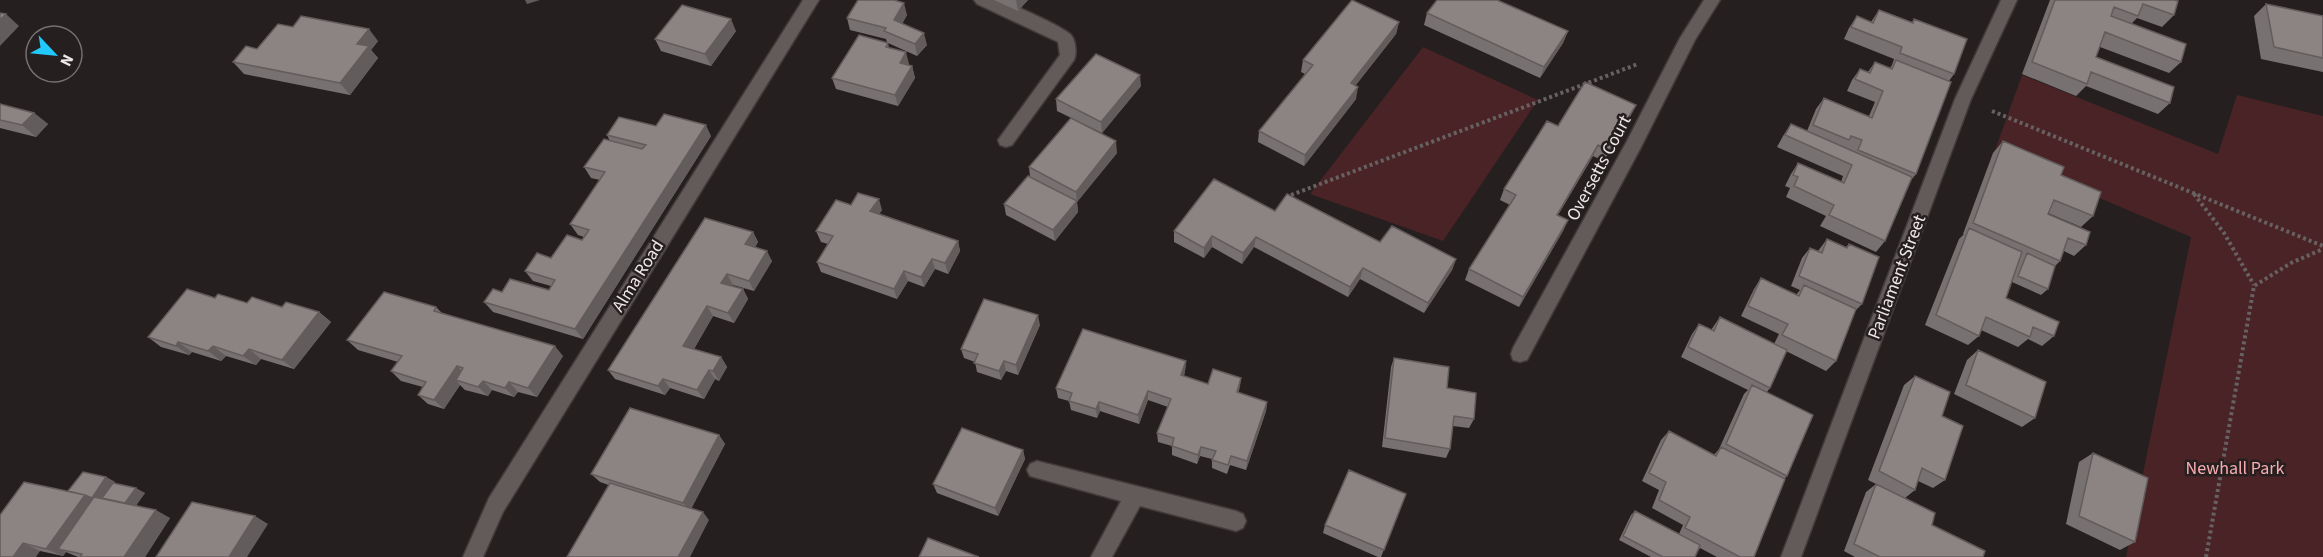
<svg xmlns="http://www.w3.org/2000/svg" width="2323" height="557" viewBox="0 0 2323 557" font-family="'Source Sans 3',sans-serif">
<rect width="100%" height="100%" fill="#261f1f"/>
<path fill="#492325" d="M1423,47L1538,100L1443,241L1310,194Z
M2022,75L2218,154L2237,95L2323,116V557H2126L2191,237L1994,153Z"/>
<g fill="none" stroke-linecap="round" stroke-linejoin="round">
<g stroke="#403a3a" stroke-width="3">
<path id="minor" d="M803,0H819L503,512L483,557H463L489,498Z
M974,0C982,0 991,0 998,0C1013,4 1059,25 1070,34C1076,39 1077,54 1074,60L1012,145L1006,147L1000,145L998,140L1060,55L1058,42L977,4Z
M1704,0H1720L1695,40L1640,149L1527,360L1520,362L1513,360L1511,354L1513,348L1627,141L1680,38Z
M2001,0H2017L1971,99L1801,557H1781L1955,99Z
M1037,461L1236,511L1243,514L1246,521L1243,528L1236,531L1140,506L1112,557H1091L1121,501L1030,476L1027,470L1030,464Z"/>
</g>
<path stroke="#676161" stroke-width="4" stroke-dasharray="3 3" stroke-linecap="butt" d="M1992,111L2323,246
M2194,194L2224,233L2254,285
M1291,195L1638,64
M2206,557L2254,286L2291,263L2323,249"/>
<use href="#minor" fill="#635a5a" fill-rule="evenodd"/>
</g>
<path fill="#787171" d="M994,0H1028L1018,11Z
M2050,0H2174V15L2162,27L2137,18L2132,23L2181,62L2169,73L2100,47L2096,57L2170,103L2158,114L2086,86L2076,96L2022,74Z
M2266,4L2323,16V72L2261,59L2254,16Z
M1879,10L1912,22L1914,19L1954,74L1949,81L1916,174L1912,179L1885,241L1876,252L1820,226L1826,216L1786,197L1790,188L1785,186L1791,174L1798,163L1841,182L1843,176L1777,147L1783,136L1791,124L1807,131L1816,109L1824,98L1869,116L1875,102L1847,91L1852,80L1860,69L1868,72L1875,62L1890,68L1892,65L1894,59L1844,39L1849,28L1857,16L1871,22Z
M1427,13L1568,31L1563,43L1540,78L1424,25Z
M907,15L902,24L927,45L917,56L888,43L889,48L909,64L908,65L912,66L915,78L898,106L836,89L832,78L887,42L886,39L850,30L847,18Z
M1399,22L1396,34L1355,86L1356,99L1304,166L1258,142L1259,131L1305,74L1301,72L1303,60Z
M736,31L711,66L661,51L655,39Z
M378,41L371,50L378,58L350,95L244,74L233,62L257,49Z
M1141,86L1102,133L1057,111L1056,99Z
M0,104L34,113L48,124L36,137L0,128Z
M1630,117L1604,161L1593,156L1558,215L1568,220L1563,231L1519,307L1465,280L1469,269L1510,205L1500,200L1504,189L1558,126Z
M656,126L711,136L583,339L493,312L484,302L502,292L549,290L551,286L533,281L525,271L551,258L582,240L584,237L578,235L570,224L600,180L591,178L584,167L610,141L607,135Z
M2003,141L2061,175L2093,216L2081,227L2048,213V214L2086,245L2074,256L2064,251L2060,261L2055,266L2048,289L2041,295L2012,282L2020,259L2006,298L2054,336L2042,346L2028,339L2018,347L1981,330L1979,336L1968,345L1925,325L1959,239L1964,234H1963L1993,153Z
M1117,153L1077,202L1078,212L1055,241L1006,215L1004,204L1030,177L1029,167Z
M851,205L882,210L879,214L958,241L960,251L948,274L935,269L924,287L908,281L897,299L821,272L817,262L828,244L821,242L816,231Z
M1275,211L1380,242L1456,259L1452,270L1424,313L1360,279L1348,297L1254,247L1242,264L1212,247L1204,258L1174,242V231Z
M753,232L758,242L755,247L772,261L754,291L733,285L732,286L743,289L748,299L734,323L713,316L694,349L721,357L727,367L719,381L715,379L704,399L670,388L665,395L615,379L608,370Z
M1827,239L1846,247L1849,244L1862,304L1855,311L1836,361L1826,371L1786,351L1770,388L1767,392L1787,476L1784,479L1754,557H1717L1700,548L1695,557H1651L1619,540L1631,515L1635,511L1679,534L1683,525L1652,508L1659,490L1642,481L1661,440L1669,431L1714,455L1719,449L1744,394L1748,390L1681,357L1692,334L1699,324L1711,330L1720,317L1774,344L1779,334L1741,316L1754,289L1761,278L1796,295L1800,290L1791,286L1802,258L1810,248L1818,251Z
M215,298L247,303L319,312L331,322L294,369L261,359L256,365L226,356L221,361L192,352L189,355L161,347L148,337Z
M436,307L442,313L563,356L537,397L518,392L514,397L492,390L488,396L465,390L460,385L444,409L428,404L418,395L423,387L401,381L391,371L398,362L358,350L347,340Z
M1040,325L1018,375L1006,371L1001,380L977,372L975,362L964,358L961,349Z
M1978,350L2035,418L2022,427L1954,394L1967,360Z
M1394,358L1447,388L1474,419L1469,428L1453,426L1450,449L1446,458L1382,447L1391,367Z
M1186,361L1185,371L1184,376L1208,384L1241,378L1238,393L1267,402L1266,411L1246,470L1230,465L1227,474L1212,468V459L1200,456L1197,464L1172,455V446L1158,442L1157,433L1168,407L1148,400L1139,424L1100,411L1097,418L1071,410L1069,401L1058,398L1056,388Z
M1915,376L1942,416L1945,480L1933,488L1918,481L1915,490L1905,498L1932,525L1983,557H1855L1844,551L1866,492L1876,484L1868,480L1904,385Z
M719,435L725,444L691,509L709,520L600,482L591,474Z
M1023,450L1025,459L998,516L937,493L933,484Z
M2093,453L2135,542L2120,550L2066,524L2079,462Z
M106,477L115,482L114,483L145,493L136,505L170,518L145,557H78L66,552L63,556L40,551L0,557L68,491Z
M1406,494L1381,557H1378L1323,533L1325,525Z"/>
<path fill="#625c5c" d="M525,0H540L527,4Z
M1016,0H1028L1018,11Z
M904,3L907,15L897,32L894,20Z
M6,14L19,26L0,46V20Z
M731,19L736,31L711,66L705,54Z
M1399,22L1396,34L1348,95L1351,83Z
M369,29L378,41L371,50L378,58L350,95L340,83L357,44Z
M1568,31L1563,43L1540,78L1544,67Z
M924,33L927,45L917,56L915,44Z
M906,52L909,64L903,75L900,63Z
M912,66L915,78L898,106L895,95Z
M1140,75L1141,86L1102,133L1101,122Z
M1358,87L1356,99L1304,166L1305,155Z
M1636,105L1630,117L1604,161L1609,150Z
M34,113L48,124L36,137L22,125Z
M706,125L711,136L583,339L575,329Z
M1116,141L1117,153L1077,202L1078,212L1055,241L1053,230L1077,202L1076,192Z
M1598,145L1593,156L1552,225L1557,215Z
M879,199L882,210L874,222L870,211Z
M1568,220L1563,231L1519,307L1523,297Z
M753,232L758,242L751,255L745,244Z
M1212,236V247L1204,258V248Z
M1256,237L1254,247L1242,264L1243,253Z
M958,241L960,251L948,274L945,263Z
M767,251L772,261L754,291L749,281Z
M932,259L935,269L924,287L921,277Z
M1456,259L1452,270L1424,313L1428,303Z
M1363,268L1360,279L1348,297L1350,287Z
M904,271L908,281L897,299L894,289Z
M727,274L733,285L727,293L721,283Z
M743,289L748,299L734,323L728,313Z
M707,306L713,316L690,356L683,346Z
M319,312L331,322L294,369L282,360Z
M1038,315L1040,325L1018,375L1016,365Z
M178,342L192,352L189,355L176,346Z
M213,346L226,356L221,361L208,351Z
M555,346L563,356L537,397L528,388Z
M249,349L261,359L256,365L243,356Z
M721,357L727,367L719,381L713,371Z
M1004,361L1006,371L1001,380L999,371Z
M1186,361L1185,371L1181,385V375Z
M457,366L466,376L456,380L460,385L444,409L434,400Z
M709,370L715,379L704,399L697,390Z
M1241,378L1240,387L1236,402L1237,392Z
M663,379L670,388L665,395L658,386Z
M483,381L492,390L488,396L478,387Z
M509,382L518,392L514,397L505,388Z
M1148,391V400L1139,424L1138,415Z
M1099,402L1100,411L1097,418L1096,409Z
M1267,402L1266,411L1246,470L1247,461Z
M719,435L725,444L690,511L683,503Z
M1201,447L1200,456L1197,464L1198,455Z
M1023,450L1025,459L998,516L995,508Z
M106,477L115,482L101,503L58,549L66,552L63,556L46,549L85,495Z
M136,488L145,493L133,510L124,505Z
M156,510L170,518L145,557H124Z
M703,512L709,520L690,557H678Z
M255,516L268,524L247,557H229Z
M23,543L40,551L36,557H13Z"/>
<path fill="#8c8383" stroke="#625c5c" stroke-width="1.5" d="M858,0H894L904,3L894,20L924,33L915,44L884,31L886,28L847,18Z
M1352,0L1399,22L1351,83L1358,87L1305,155L1259,131L1313,65L1303,60Z
M1437,0H1497L1568,31L1544,67L1427,13Z
M2055,0H2174L2178,1L2174,15L2143,4L2138,16L2114,7L2111,16L2186,44L2181,62L2105,32L2096,57L2174,87L2170,103L2091,72L2087,84L2032,62Z
M2266,4L2323,16V58L2274,47Z
M682,5L731,19L705,54L655,39Z
M1879,10L1913,23L1914,19L1967,39L1954,74L1900,53L1902,47L1851,27L1857,16L1873,23Z
M0,13L6,14L0,20Z
M301,16L369,29L357,44L369,46L340,83L233,62L246,46L257,49L278,24L293,27Z
M859,35L888,43L886,47L906,52L900,63L912,66L895,95L832,78Z
M1096,54L1140,75L1101,122L1056,99Z
M1896,60L1951,82L1916,174L1858,150L1862,140L1851,136L1849,140L1813,125L1824,98L1872,118L1883,91L1855,79L1860,69L1870,73L1875,62L1892,69Z
M1585,82L1636,105L1609,150L1598,145L1557,215L1568,220L1523,297L1469,269L1516,195L1504,189L1547,121L1558,126Z
M0,104L34,113L22,125L0,120Z
M664,114L706,125L575,329L484,302L493,289L502,292L510,279L549,290L555,280L525,271L537,253L551,258L567,235L582,240L589,230L570,224L605,172L584,167L604,139L642,149L646,145L607,135L619,117L656,126Z
M1071,118L1116,141L1076,192L1029,167Z
M1791,124L1912,177L1885,241L1829,215L1834,205L1794,186L1798,177L1793,175L1798,163L1844,183L1852,165L1785,135Z
M2003,141L2064,167L2061,175L2101,192L2093,216L2054,200L2048,214L2090,232L2086,245L2068,238L2060,261L1973,223Z
M1028,176L1077,201L1053,230L1004,204Z
M1214,179L1275,211L1287,194L1380,242L1392,226L1456,259L1428,303L1363,268L1350,287L1256,237L1243,253L1212,236L1204,248L1174,231Z
M858,193L879,199L870,211L958,241L945,263L932,259L921,277L904,271L894,289L817,262L833,236L816,231L836,200L851,205Z
M705,218L753,232L745,244L767,251L749,281L727,274L721,283L743,289L728,313L707,306L683,346L721,357L713,371L709,370L697,390L663,379L658,386L608,370Z
M1969,228L2022,252L2006,298L2059,322L2054,336L2033,327L2030,337L1986,317L1979,336L1936,315Z
M1827,239L1847,248L1849,244L1879,257L1862,304L1799,276L1810,248L1822,253Z
M2027,253L2055,266L2048,289L2018,276Z
M1761,278L1799,296L1804,285L1856,309L1836,361L1782,335L1788,324L1748,306Z
M187,289L215,298L218,294L247,303L252,297L282,307L286,302L319,312L282,360L249,349L243,356L213,346L208,351L178,342L176,346L148,337Z
M384,292L436,307L434,311L555,346L528,388L509,382L505,388L483,381L478,387L456,380L463,368L457,366L434,400L418,395L426,382L391,371L402,356L347,340Z
M984,299L1038,315L1016,365L1004,361L999,371L974,363L978,354L961,349Z
M1720,317L1787,350L1770,388L1688,347L1699,324L1714,331Z
M1083,329L1186,361L1181,375L1208,384L1213,369L1241,378L1237,392L1267,402L1247,461L1231,456L1228,465L1212,460L1216,451L1201,447L1198,455L1172,446L1174,438L1157,433L1171,399L1148,391L1138,415L1099,402L1096,409L1069,401L1072,393L1056,388Z
M1978,350L2046,382L2035,418L1966,385Z
M1394,358L1449,367L1447,388L1476,393L1474,419L1454,416L1450,449L1385,438Z
M1915,376L1950,392L1942,416L1963,426L1945,480L1922,468L1915,490L1879,471Z
M1752,385L1813,415L1787,476L1726,444Z
M630,408L719,435L683,503L591,474Z
M962,428L1023,450L995,508L933,484Z
M1669,431L1716,456L1721,447L1785,479L1754,557H1740L1685,528L1690,517L1659,500L1666,482L1649,473Z
M2093,453L2148,478L2135,542L2079,516Z
M1349,470L1406,494L1384,550L1325,525Z
M83,472L106,477L92,498L85,495L68,491Z
M24,482L85,495L46,549L23,543L13,557H0V515Z
M113,483L136,488L125,503L102,498Z
M610,483L703,512L678,557H567Z
M1876,484L1935,513L1932,525L1985,551L1983,557H1880L1854,544Z
M94,497L156,510L124,557H80L82,554L58,549Z
M192,502L255,516L229,557H156Z
M1635,511L1700,545L1695,557H1663L1623,536Z
M928,538L979,557H919Z"/>
<g text-anchor="middle" dominant-baseline="central" stroke-width="5" stroke-linejoin="round" paint-order="stroke">
<g font-size="18" fill="#eee9e9" stroke="#261f1f">
<text transform="translate(1599 168) rotate(-62)">Oversetts Court</text>
<text transform="translate(638 276) rotate(-58)">Alma Road</text>
<text transform="translate(1897 277) rotate(-69)">Parliament Street</text>
</g>
<g font-size="18" fill="#f9acb0" stroke="#261f1f">
<text x="2235" y="468">Newhall Park</text>
</g>
</g>
<g transform="translate(54 54) rotate(116)"><circle r="28" fill="#261f1f" stroke="#767070" stroke-width="1.5"/>
<path d="M0-4.5L10 22L0 15L-10 22Z" fill="#22c9fd"/>
<text y="-9" font-size="16" font-weight="bold" text-anchor="middle" fill="#eee9e9">N</text>
</g>
</svg>
